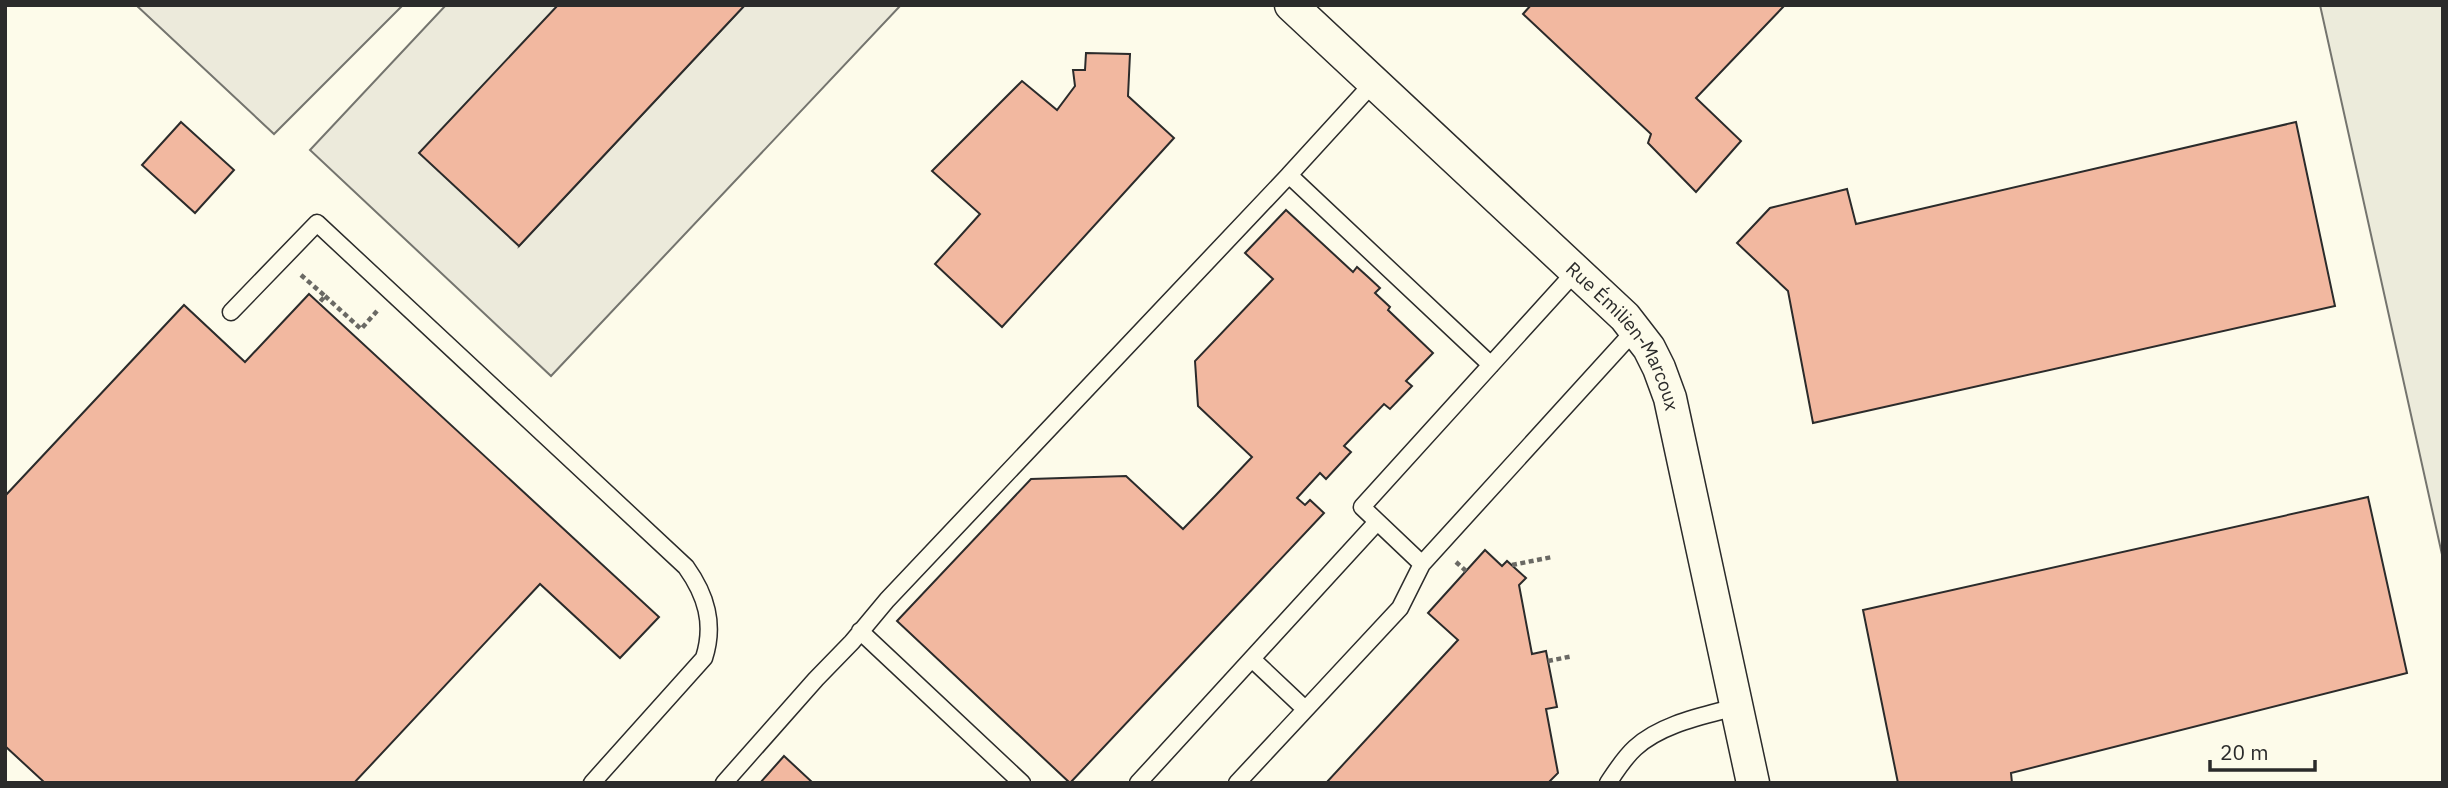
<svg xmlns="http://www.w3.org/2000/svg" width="2448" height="788" viewBox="0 0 2448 788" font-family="'IBM Plex Sans',sans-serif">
<rect width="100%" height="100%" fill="#fdfbea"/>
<path fill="#ecebdb" stroke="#74746e" stroke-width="2" d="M2320,5H2443V559Z"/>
<path fill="#eceadb" stroke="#74746e" stroke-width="2" d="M136,5H403L274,134Z
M446,5H558L519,246L745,5H901L551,376L310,150Z"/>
<path fill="#f2b8a0" stroke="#2b2b2b" stroke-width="2" d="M558,5H745L519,246L419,153Z
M1531,5H1785L1696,98L1741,141L1696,192L1648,143L1651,134L1523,14Z
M1086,53L1130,54L1128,96L1174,138L1002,327L935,264L980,214L932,171L1022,81L1057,110L1075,86L1073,70H1085Z
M181,122L234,170L195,213L142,165Z
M2296,122L2335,306L1813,423L1788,291L1737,243L1770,208L1847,189L1856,224Z
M1286,210L1353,272L1357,267L1367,276L1380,288L1375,293L1390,307L1388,310L1433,353L1406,381L1412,386L1390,409L1384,404L1344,446L1351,452L1326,479L1320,473L1297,498L1305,505L1310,500L1324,513L1070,783L897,621L1031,479L1126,476L1183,529L1216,495L1252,457L1198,406L1195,361L1273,279L1245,253Z
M309,294L659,617L620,658L540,584L354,783H45L5,746V496L184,305L245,362Z
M2368,497L2407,673L2011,773L2012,783H1898L1863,610Z
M1485,550L1502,566L1507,561L1526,578L1519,585L1532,654L1546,651L1557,707L1546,709L1558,773L1548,783H1326L1458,640L1428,613Z
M784,756L813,783H760Z"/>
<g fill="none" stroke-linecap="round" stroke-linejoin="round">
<g stroke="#2b2b2b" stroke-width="19">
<path id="lane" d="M1374,82L1289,175L1491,365
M231,312L317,223L686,567C706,595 715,624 704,658L592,783
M1422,564L1362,507L1577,270
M860,631L1022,783
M1252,659L1305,709
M724,783L816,679L852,642L887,600L1289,175
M1138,783L1377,522
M1237,783L1400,608L1422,564L1635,330
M1608,783C1616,771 1624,758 1635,748C1661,724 1703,716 1736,707"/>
</g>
<g stroke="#2b2b2b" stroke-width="35">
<g id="street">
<path id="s1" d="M1291,5L1625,317L1649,348L1659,368L1670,398L1753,783"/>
</g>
</g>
<path stroke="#6a6964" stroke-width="4.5" stroke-dasharray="5 3.5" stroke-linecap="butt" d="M301,275L325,296L319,303
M325,296L361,329L377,311
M1456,562L1466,571
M1512,565L1552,557
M1548,661L1573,656"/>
<use href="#lane" stroke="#fdfbea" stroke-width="16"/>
<use href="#street" stroke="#fdfbea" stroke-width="32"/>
</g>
<g text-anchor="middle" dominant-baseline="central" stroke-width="5" stroke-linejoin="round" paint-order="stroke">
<g font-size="19" fill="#2b2b2b" stroke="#fdfbea">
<text stroke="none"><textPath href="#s1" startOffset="472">Rue Émilien-Marcoux</textPath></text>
</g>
</g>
<rect width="2448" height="788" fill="none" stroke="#2b2b2b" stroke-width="14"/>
<path d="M2210 760v10h105v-10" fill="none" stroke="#2b2b2b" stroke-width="3.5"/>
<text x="2220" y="760" font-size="21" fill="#2b2b2b" stroke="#fdfbea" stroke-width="5" paint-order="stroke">20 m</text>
</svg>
